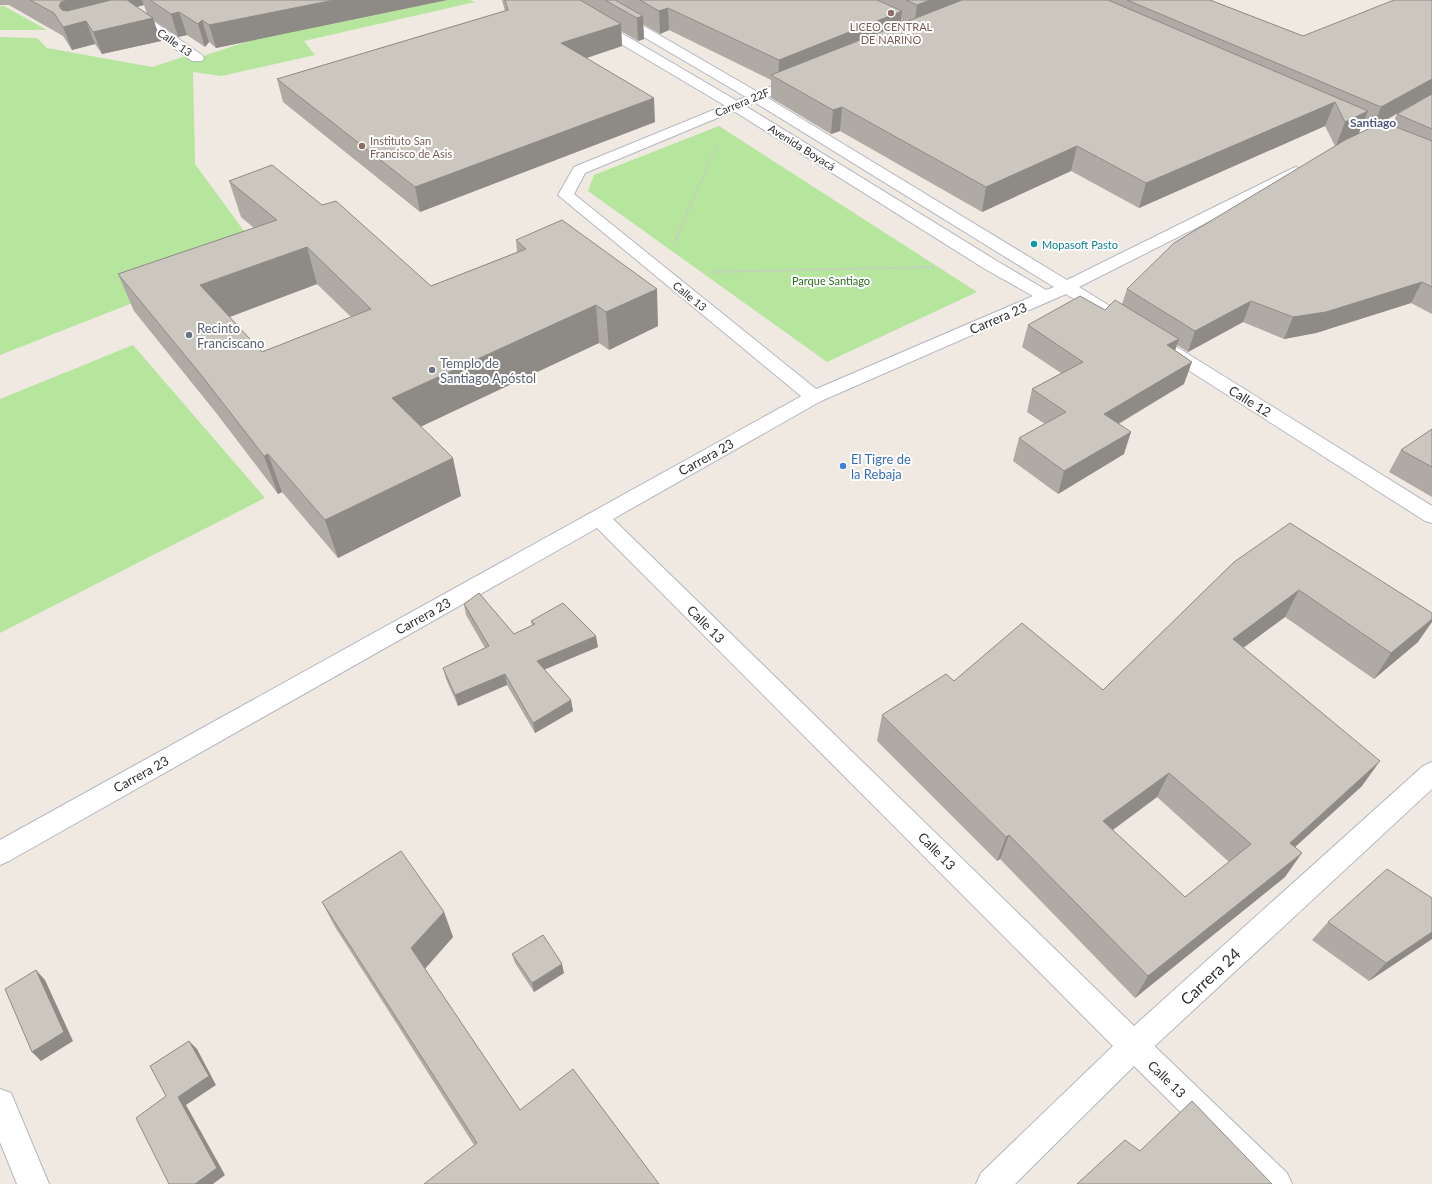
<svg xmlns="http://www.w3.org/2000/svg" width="1432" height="1184" viewBox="0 0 1432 1184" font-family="Lato,sans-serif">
<rect width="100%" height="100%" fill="#efe9e1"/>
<path fill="#b6e59e" d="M410,0H470L475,2L304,41L315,55L221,76L193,72L195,164L260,253L0,355V37L37,38L47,48L152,67L192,54L197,58L252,40Z
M0,6H4L47,30H0Z
M719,126L977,292L827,362L588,191L594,175Z
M133,345L265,498L0,633V399Z"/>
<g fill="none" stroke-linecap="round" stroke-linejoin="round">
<g stroke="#b4b7c1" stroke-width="2">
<path id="street" d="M133,9L137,10L202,55L204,58L202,61H192L129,16L127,13L129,10Z
M799,75L804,76L806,79L804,82L585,173L574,194L821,393L823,397L821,401L814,403L807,401L558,195L574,167Z
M1134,1031L1144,1036L1287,1173L1292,1184H1253L1124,1056L1119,1046L1124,1036Z
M0,1089L11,1093L49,1184H17L0,1142Z"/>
</g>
<g stroke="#b4b7c1" stroke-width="2">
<path id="secondary" d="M550,0H565L739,102L997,261L1046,290L1054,287L751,100L586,3L584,0H599L761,94L1067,280L1291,169L1296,167L1301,169L1304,172L1301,175L1079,287L1136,322L1139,326L1136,330L1130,331L1124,330L1066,294L821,401L613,519L1134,1026L1423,766L1432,762V789L1144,1056L1015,1184H976L981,1173L1113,1046L597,528L9,861L0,865V840L807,393L1033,296L985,269L729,108L552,3Z
M1335,113L1432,155V164L1330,120L1328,117L1330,114Z
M1166,343L1172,344L1432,506V523L1425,521L1160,352L1157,348L1160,344Z"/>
</g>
<path stroke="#c9c9c9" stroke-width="1.5" stroke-dasharray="2 1.5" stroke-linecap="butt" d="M693,200L717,144"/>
<path stroke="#c9c9c9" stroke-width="2" stroke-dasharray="2.5 1.5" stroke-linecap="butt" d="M674,244L693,199
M711,272L934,267"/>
<use href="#street" fill="#fff" fill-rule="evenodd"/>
<use href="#secondary" fill="#fff" fill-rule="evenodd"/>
</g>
<path fill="#afaba4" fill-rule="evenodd" d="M0,0H447L216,48L209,42L205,47L187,35L178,37L153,20L161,41L102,54L95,44L72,50L63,36L9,5H0ZM144,5L147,14L137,7Z
M502,0H1210L1303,36L1432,0V314L1411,303L1316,333L1284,339L1243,322L1188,352L1177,345L1175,351L1184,384L1119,424L1124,454L1058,494L1013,461L1019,438L1045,424L1027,412L1032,389L1061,373L1022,347L1028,325L1105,310L1122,304L1127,289L1335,146L1325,126L1139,208L1071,171L982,212L840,131L831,134L771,98V80L669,30L660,34L643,24L644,39L638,41L621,31L622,46L586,58L655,122L420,212L283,102L277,79L505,11ZM901,21L904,23L900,24ZM1426,97H1428L1397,114L1392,125L1383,122ZM1363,123L1372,127L1359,133Z
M229,181L322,205L431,286L517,252L516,240L658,326L609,350L599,343L421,426L461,496L338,558L282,492L278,494L217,414L134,311L118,274L254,228L241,217ZM317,284L351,317L262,352L229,317Z
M1432,429V497L1389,472L1401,450Z
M1234,562L1418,642L1374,679L1285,617L1243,648L1362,786L1295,847L1285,877L1135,998L1000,859L997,861L877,741L882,715L954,681L1103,690ZM1157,797L1229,862L1185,897L1113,830Z
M464,604L514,634L532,626L531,621L598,647L544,669L571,700L573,711L535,733L507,685L458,706L446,679L443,668L485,648L466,615Z
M1432,898V939L1369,981L1312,940L1328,922Z
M322,902L444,912L453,937L425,969L520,1110L474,1145L335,927Z
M512,954L564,973L534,992L515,963Z"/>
<path fill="#8e8b86" d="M68,0H142L144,5L70,24L86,21L95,44L72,50L63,27L59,6L61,2Z
M334,0H447L216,48L209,25Z
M930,0H984L914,27L917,5Z
M668,8L669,30L660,34L659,11Z
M902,11L899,34L778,78L779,60Z
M179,12L187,35L178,37L171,14Z
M643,16L644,39L638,41L637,18Z
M153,18L161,41L102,54L93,32Z
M202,20L209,42L205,47L198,24Z
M621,24L622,46L563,66L561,43Z
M1432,79V96L1426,97L1373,127L1381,107Z
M654,98L655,122L420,212L415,187Z
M1335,102L1325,126L1139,208L1146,183Z
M842,107L840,131L831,134L833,110Z
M1368,111L1358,135L1336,146L1345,122Z
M1077,146L1071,171L982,212L986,187Z
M307,247L317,284L214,323L200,285Z
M1422,282L1411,303L1316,333L1284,339L1293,317Z
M657,289L658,326L609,350L606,312Z
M1251,301L1243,322L1188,352L1195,331Z
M596,305L599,343L401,436L392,398Z
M1179,339L1171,361L1167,345Z
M1192,362L1184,384L1097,436L1104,414Z
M1131,432L1124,454L1058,494L1064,471Z
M268,454L282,492L278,494L264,456Z
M453,458L461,496L338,558L325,520Z
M1299,590L1285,617L1220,665L1233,639Z
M1432,619V622L1418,642L1374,679L1391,653Z
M596,636L598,647L539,672L537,661Z
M505,674L507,685L458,706L455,695Z
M571,700L573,711L535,733L533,723Z
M1380,761L1362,786L1273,867L1290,843Z
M1169,773L1157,797L1092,845L1103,821Z
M1009,835L1000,859L997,861L1006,837Z
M1302,853L1285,877L1135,998L1148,976Z
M444,912L453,937L421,973L411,948Z
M1432,932V939L1369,981L1386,963Z
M562,964L564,973L534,992L532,983Z
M36,970L45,980L73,1041L41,1061L32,1052Z
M189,1041L197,1049L216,1085L186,1105L225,1175L213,1184H195L178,1097Z"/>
<path fill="#cbc7bf" stroke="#8e8b86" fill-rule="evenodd" d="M30,0H68L61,2L59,6L62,10L67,11L111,0H127L153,18L93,32L86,21L63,27L54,13Z
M150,0H334L209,25L202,20L198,24L179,12L171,14Z
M505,0H580L621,24L561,43L654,98L415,187L277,79L508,10Z
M605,0H615L643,16L637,18Z
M640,0H877L902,11L779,60L668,8L659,11Z
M906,0H930L917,5Z
M962,0H1108L1368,111L1345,122L1335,102L1146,183L1077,146L986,187L842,107L833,110L771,75Z
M1127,0H1210L1303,36L1394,0H1432V79L1381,107Z
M1432,94V129L1397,114Z
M1383,122L1432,141V287L1422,282L1326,312L1293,317L1251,301L1195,331L1127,289L1174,243L1345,140Z
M272,165L322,205L336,201L431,286L526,249L516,240L562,220L657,289L606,312L596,305L392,398L453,458L325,520L268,454L264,456L202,376L118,274L277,220L229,181ZM307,247L371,309L262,352L200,285Z
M1080,296L1105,310L1115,300L1179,339L1167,345L1192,362L1104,414L1131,432L1064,471L1019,438L1066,412L1032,389L1083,362L1028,325Z
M1432,429V467L1401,450Z
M1290,523L1432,613V619L1391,653L1299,590L1233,639L1380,761L1290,843L1302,853L1148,976L1009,835L1006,837L882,715L946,674L954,681L1022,623L1103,690L1234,562ZM1169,773L1251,844L1185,897L1103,821Z
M479,593L514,634L535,624L531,621L563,603L596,636L537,661L571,700L533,723L505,674L455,695L443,668L489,646L464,604Z
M401,851L444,912L411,948L520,1110L573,1069L659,1184H424L477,1143L322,902Z
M1387,869L1432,898V932L1386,963L1328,922Z
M543,935L562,964L532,983L512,954Z
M36,970L64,1032L32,1052L5,989Z
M189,1041L209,1076L178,1097L217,1168L195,1184H169L136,1118L166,1096L150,1066Z
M1192,1101L1272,1184H1077L1125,1140L1140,1151Z"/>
<g fill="#8d6e63" stroke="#fff" stroke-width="1.5">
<circle cx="891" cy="13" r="4"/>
<circle cx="362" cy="146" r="4"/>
</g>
<circle fill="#0f9aa8" stroke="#fff" stroke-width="1.5" cx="1034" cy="244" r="4"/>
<g fill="#6b7280" stroke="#fff" stroke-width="1.5">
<circle cx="189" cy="335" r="4"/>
<circle cx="432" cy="370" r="4"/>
</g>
<circle fill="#3f7fe0" stroke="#fff" stroke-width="1.5" cx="843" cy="466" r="4"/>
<g text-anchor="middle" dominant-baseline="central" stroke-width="4" stroke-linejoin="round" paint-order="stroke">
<g font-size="11" fill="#785e54" stroke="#fff">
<text x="891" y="26">LICEO CENTRAL<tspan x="891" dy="13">DE NARIÑO</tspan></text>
<text x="370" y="140" text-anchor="start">Instituto San<tspan x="370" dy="13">Francisco de Asis</tspan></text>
</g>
<g font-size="11" fill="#2e2e2e" stroke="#fff">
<text transform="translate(175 42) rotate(35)">Calle 13</text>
<text transform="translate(742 102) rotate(-22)">Carrera 22F</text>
<text transform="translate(802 147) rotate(32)">Avenida Boyacá</text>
<text transform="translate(690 296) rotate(39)">Calle 13</text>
</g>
<g font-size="11" fill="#0d838f" stroke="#fff" text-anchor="start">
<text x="1042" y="244">Mopasoft Pasto</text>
</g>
<g font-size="11" fill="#2c6e1b" stroke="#fff">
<text x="831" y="280">Parque Santiago</text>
</g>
<g font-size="12" font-weight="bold" fill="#4d5680" stroke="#fff">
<text x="1373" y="122">Santiago</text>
</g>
<g font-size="13" fill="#2e2e2e" stroke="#fff">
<text transform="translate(998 318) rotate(-23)">Carrera 23</text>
<text transform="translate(1250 401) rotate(32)">Calle 12</text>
<text transform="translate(706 457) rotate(-29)">Carrera 23</text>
<text transform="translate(423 616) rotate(-29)">Carrera 23</text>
<text transform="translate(706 624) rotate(45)">Calle 13</text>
<text transform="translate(141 774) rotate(-29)">Carrera 23</text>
<text transform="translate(937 851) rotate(45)">Calle 13</text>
<text transform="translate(1167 1079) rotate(44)">Calle 13</text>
</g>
<g font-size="13" fill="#5b616d" stroke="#fff" text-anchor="start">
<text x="197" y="328">Recinto<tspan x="197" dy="15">Franciscano</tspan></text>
<text x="440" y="363">Templo de<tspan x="440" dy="15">Santiago Apóstol</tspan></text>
</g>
<g font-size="13" fill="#366cbe" stroke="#fff" text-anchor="start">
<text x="851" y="459">El Tigre de<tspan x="851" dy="15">la Rebaja</tspan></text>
</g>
<g font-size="16" fill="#2e2e2e" stroke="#fff">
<text transform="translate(1210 976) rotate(-43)">Carrera 24</text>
</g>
</g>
</svg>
